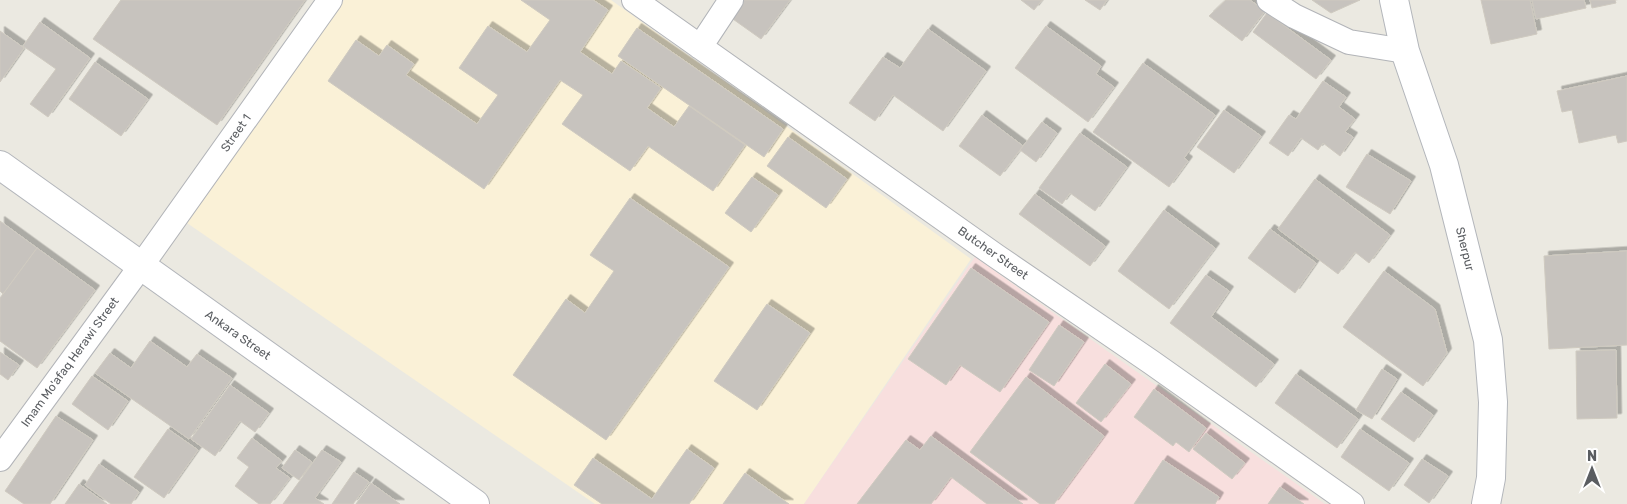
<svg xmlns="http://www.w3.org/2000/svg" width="1627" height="504" viewBox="0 0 1627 504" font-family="Rubik,sans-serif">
<defs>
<filter id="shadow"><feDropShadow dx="4.5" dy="-4.5" stdDeviation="0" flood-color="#0004"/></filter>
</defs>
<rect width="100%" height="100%" fill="#ebe9e1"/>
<path fill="#faf1d7" d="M344,0H611L971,259L804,504H595L187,223Z"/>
<path fill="#f8dfde" d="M975,257L1103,348L1325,504H804Z"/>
<path fill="#c7c3be" stroke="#cfcac0" filter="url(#shadow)" d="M121,0H305L217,125L93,39Z
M521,0H593L608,10L580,52L612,74L621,61L661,88L647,108L674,127L689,106L745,145L713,191L648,146L630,171L562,124L583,95L560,80L484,189L328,81L356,40L379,56L387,45L414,64L406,75L477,124L498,95L459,68L488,26L527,52L550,20Z
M743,0H790L761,39L730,17Z
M1021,0H1042L1034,10Z
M1085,0H1107L1100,10Z
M1226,0H1250L1265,11L1242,41L1209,16Z
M1312,0H1360L1331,13Z
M1481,0H1530L1537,34L1491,44Z
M1532,0H1584L1586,8L1536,19Z
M1590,0H1615L1616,3L1592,8Z
M1267,13L1331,60L1316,79L1253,32Z
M40,22L90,58L48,117L30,104L56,69L23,46Z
M1046,26L1101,66L1096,74L1114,87L1088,122L1015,68Z
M637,28L783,129L764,157L618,56Z
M928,29L986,71L943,131L893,95L875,121L849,103L883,57L900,68Z
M0,31L24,48L0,82Z
M95,62L148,99L121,136L69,99Z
M1143,63L1215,115L1184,158L1188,161L1169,187L1093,132Z
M1627,76V141L1618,143L1616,135L1579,143L1572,110L1562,112L1557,91Z
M1323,81L1346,97L1339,107L1355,119L1345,132L1353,137L1340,156L1323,143L1318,150L1301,138L1288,156L1269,143L1289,115L1296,119Z
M1224,110L1261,136L1234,173L1197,147Z
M982,115L1023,146L1000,176L959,146Z
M1042,122L1057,133L1036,162L1020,150Z
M1080,133L1127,167L1095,211L1070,193L1062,204L1039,188Z
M788,137L847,179L826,208L767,166Z
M1367,154L1411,181L1390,214L1346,187Z
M752,177L778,195L751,232L725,213Z
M1315,179L1390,235L1369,263L1355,252L1338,274L1278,229Z
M1035,194L1105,246L1090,266L1019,214Z
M630,198L729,267L606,440L513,375L566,299L585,313L614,271L590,255Z
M1164,210L1215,248L1169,309L1118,271Z
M0,221L37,248L3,294L0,291Z
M1270,229L1316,263L1295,293L1248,258Z
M37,248L95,290L37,368L0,341V298Z
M1627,251V345L1549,349L1544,256Z
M971,268L1049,322L1000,392L960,365L946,385L908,359Z
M1384,271L1435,309L1447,353L1423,386L1343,327Z
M1206,275L1229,291L1211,317L1274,364L1256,387L1170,323Z
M767,304L810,333L757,410L714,381Z
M1059,325L1084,342L1054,386L1029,370Z
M150,341L187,367L197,354L232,378L189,439L95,373L110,353L131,368Z
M1616,350L1617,418L1577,419L1576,351Z
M0,352L19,365L8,380L0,374Z
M1105,364L1131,384L1101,422L1076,403Z
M1382,369L1397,379L1372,419L1356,410Z
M1296,374L1358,419L1337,448L1275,403Z
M92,376L128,401L108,430L72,404Z
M1026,377L1104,436L1054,504H1040L970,452Z
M230,385L269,413L255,432L240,421L215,456L191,439Z
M1154,389L1206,428L1189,452L1176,442L1173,446L1134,417Z
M1401,392L1433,415L1414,442L1381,419Z
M56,416L93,440L50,504H24L5,491Z
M168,429L198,450L164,498L134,477Z
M1360,429L1409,463L1389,491L1341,457Z
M1206,433L1245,463L1232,479L1193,449Z
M931,436L1023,504H987L951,477L931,504H857L906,440L920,450Z
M252,438L282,461L276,468L290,478L270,504H259L235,486L249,467L237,458Z
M687,449L714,468L689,504H602L574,485L593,458L652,499Z
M295,450L312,462L299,480L282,468Z
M322,450L341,462L315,498L324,504H283Z
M1422,459L1448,476L1429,503L1404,485Z
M1163,460L1219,497L1215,504H1134Z
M99,464L139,492L131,504H111L85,485Z
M354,472L369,482L353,504H332Z
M745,473L789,504H723Z
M371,483L400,504H356Z
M79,484L107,504H65Z
M1280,487L1304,504H1268Z"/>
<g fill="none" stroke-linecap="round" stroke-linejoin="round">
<g stroke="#b2b4b8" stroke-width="26">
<path id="minor" d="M634,0L996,256L1151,362L1352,504
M1269,0L1294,16L1349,42L1405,51
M700,47L731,0
M0,459L141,266L330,0"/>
</g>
<g stroke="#b3b6bb" stroke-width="30">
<path id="secondary" d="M1394,0L1405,51L1444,165L1488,340L1493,402L1491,478L1486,504
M0,165L475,504"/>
</g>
<use href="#minor" stroke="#fff" stroke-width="24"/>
<use href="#secondary" stroke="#fff" stroke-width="28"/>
</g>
<g text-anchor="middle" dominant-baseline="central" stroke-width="4.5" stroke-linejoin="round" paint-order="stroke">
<g font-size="12" fill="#5a5d61" stroke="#fff">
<text transform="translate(236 133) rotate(-55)">Street 1</text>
<text transform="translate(1465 249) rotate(76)">Sherpur</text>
<text transform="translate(993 253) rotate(35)">Butcher Street</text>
<text transform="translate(238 335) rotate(35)">Ankara Street</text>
<text transform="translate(70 362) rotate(-54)">Imam Mo'afaq Herawi Street</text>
</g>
</g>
<g transform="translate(1592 469)" stroke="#ffffff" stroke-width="4" paint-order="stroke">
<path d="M0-4L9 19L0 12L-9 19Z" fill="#5a5d61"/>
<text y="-8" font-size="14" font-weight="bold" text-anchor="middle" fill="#5a5d61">N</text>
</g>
</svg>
